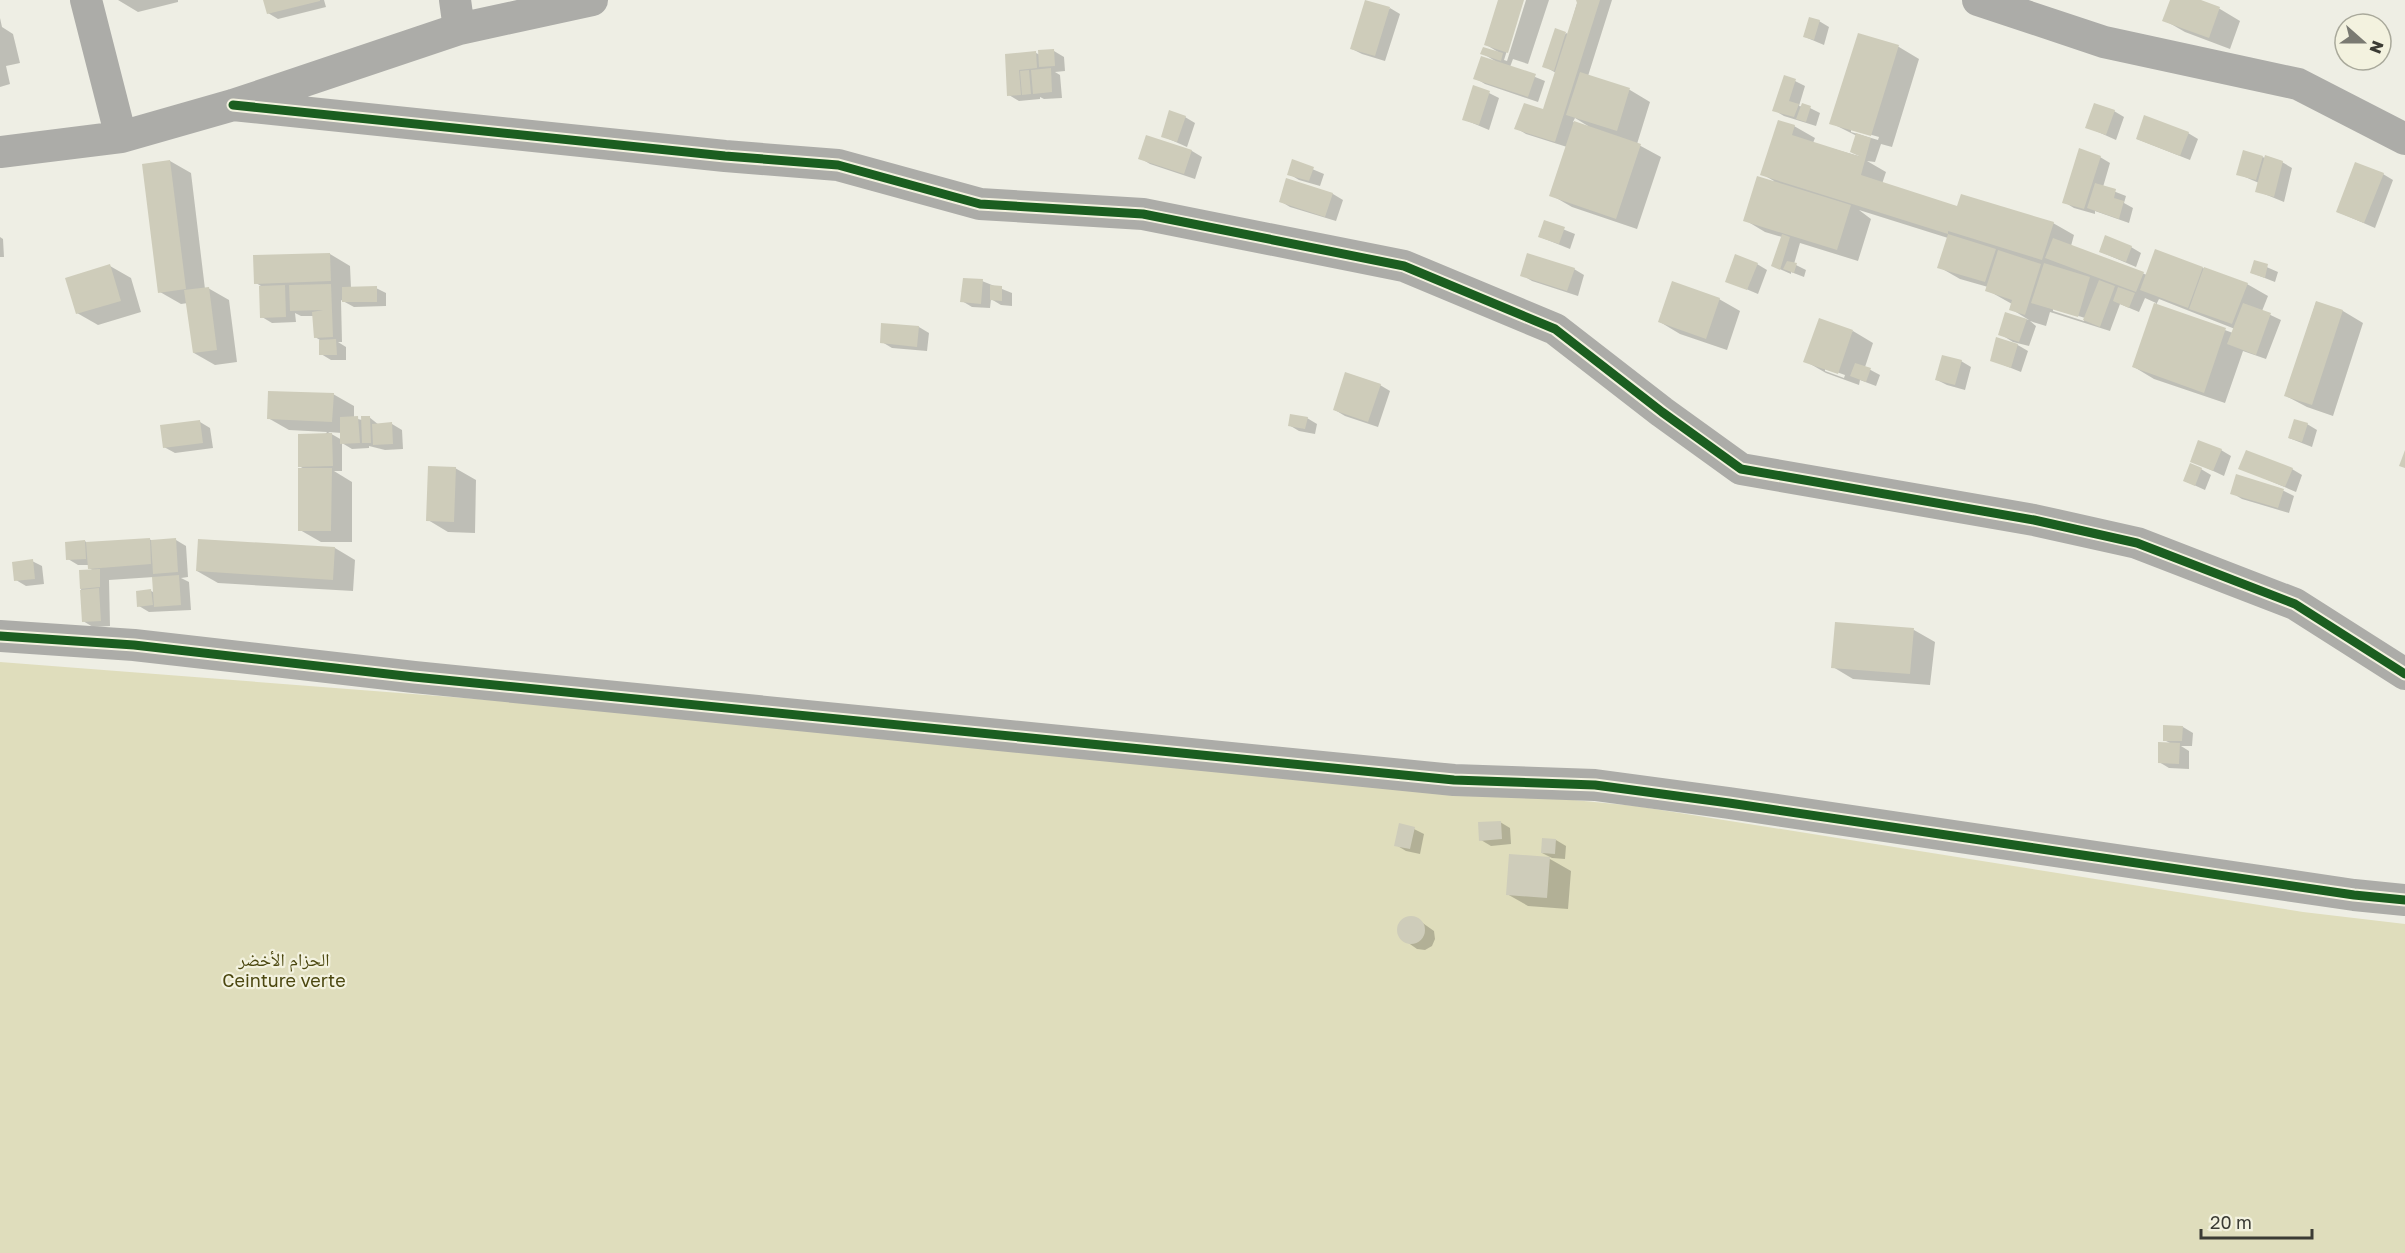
<svg xmlns="http://www.w3.org/2000/svg" width="2405" height="1253" viewBox="0 0 2405 1253" font-family="'Golos Text','Noto Naskh Arabic',sans-serif">
<rect width="100%" height="100%" fill="#eeeee4"/>
<path fill="#dfddbc" d="M0,662L722,718L1636,806L2303,912L2405,924V1253H0Z"/>
<path fill="#0003" fill-rule="evenodd" d="M118,0H178V2L138,12Z
M265,0H324L326,7L278,19L268,13Z
M1500,0H1523L1504,60L1507,61L1526,0H1549L1528,64L1513,59L1510,67L1545,81L1538,102L1485,84L1475,78L1495,61L1482,53L1498,52L1485,44Z
M1578,0H1612L1588,76L1630,90L1650,102L1637,144L1661,157L1637,229L1572,207L1551,195L1567,147L1526,134L1516,128L1544,111L1556,73L1544,66L1566,33L1568,34ZM1575,118L1588,126L1587,127L1573,122Z
M2172,0H2196L2220,9L2240,21L2230,49L2185,32L2164,20Z
M1390,8L1400,14L1385,61L1362,54L1352,49Z
M0,18L2,27L13,34L20,63L6,66L10,84L0,87Z
M1819,21L1829,27L1824,45L1805,37Z
M1859,34L1899,47L1919,59L1892,147L1881,144L1875,162L1867,161L1886,172L1882,184L1958,207L2053,223L2074,235L2071,246L2147,275L2156,251L2247,284L2268,296L2262,311L2281,320L2266,359L2243,351L2225,403L2154,379L2134,367L2156,303L2145,298L2139,312L2120,304L2110,331L2050,312L2046,326L2030,321L2036,326L2029,346L2013,342L2000,334L2006,314L2029,320L2011,309L2012,304L1987,290L1988,287L1960,279L1939,267L1948,238L1859,210L1871,219L1858,261L1800,243L1794,264L1806,270L1804,277L1791,272V274L1773,266L1782,237L1765,232L1745,220L1774,181L1762,174L1794,126L1815,138L1813,143L1862,157L1857,136L1831,123ZM1851,129L1879,137L1878,140L1851,132ZM2159,299L2235,329L2233,333L2156,305ZM2053,308L2085,318L2084,321L2053,311Z
M1054,51L1064,57L1065,71L1055,72L1060,75L1062,98L1044,99L1040,97V99L1019,101L1009,95L1007,55L1036,53L1040,55Z
M1795,81L1805,86L1799,106L1810,108L1820,113L1816,126L1784,116L1774,110Z
M1489,93L1499,98L1489,130L1463,119Z
M2114,111L2124,117L2116,140L2087,127Z
M1185,117L1195,123L1187,147L1162,136Z
M2188,133L2198,139L2190,160L2137,139Z
M1147,137L1192,151L1202,157L1195,179L1150,164L1140,158Z
M2100,157L2110,163L2103,187L2126,196L2124,203L2133,208L2129,223L2095,211V214L2074,208L2064,202Z
M2262,157L2282,162L2292,168L2284,202L2257,191L2259,183L2238,174Z
M170,161L191,173L205,289L208,288L229,300L237,362L215,365L194,353L188,303L181,304L160,292Z
M1293,161L1324,174L1320,186L1299,180L1289,174Z
M2383,174L2393,180L2375,228L2338,212Z
M1287,179L1333,194L1343,200L1336,221L1290,207L1280,201Z
M1545,222L1575,234L1570,249L1540,237Z
M0,237L3,239L4,257H0Z
M2131,247L2141,253L2136,267L2101,252Z
M330,254L350,266L351,288H376L386,293V306L354,307L341,300L342,342H338L346,347V360H331L321,354L320,340L315,337L314,316H301L295,313L296,322L272,323L262,317L261,286L256,283Z
M2255,262L2278,272L2275,282L2252,273Z
M1757,264L1767,270L1758,294L1727,281Z
M110,266L131,278L141,312L98,325L77,313Z
M1574,269L1584,275L1578,296L1532,281L1522,275Z
M982,281L1012,293V306L1001,305L991,299L990,308L972,307L962,301Z
M1719,299L1740,311L1727,350L1680,334L1660,322Z
M2316,302L2343,311L2363,323L2333,416L2307,407L2286,396Z
M883,325L919,327L929,333L927,351L892,348L882,342Z
M1853,331L1873,343L1865,367L1880,375L1876,386L1860,380L1859,385L1826,373L1805,361ZM1825,368L1845,375L1844,378L1825,371Z
M2016,344L2028,351L2021,372L1991,360Z
M1961,361L1971,367L1965,390L1947,385L1937,380Z
M1380,385L1390,391L1378,427L1345,416L1335,410Z
M333,394L354,406V418L362,420L369,417L379,425L392,424L402,430L403,449L385,450L369,446V448L352,449L342,443V471H334L352,482V542H321L300,530L306,470L299,466L327,432L289,430L268,418ZM328,432L342,433V440Z
M1307,418L1317,424L1315,434L1299,431L1289,425Z
M200,422L210,428L213,448L175,453L164,447Z
M2307,424L2317,430L2312,447L2289,438Z
M2221,450L2231,456L2224,476L2192,461Z
M455,468L476,480L475,533L448,532L428,520Z
M2240,468L2292,469L2302,475L2296,492Z
M2201,469L2211,475L2205,490L2185,481Z
M2237,476L2284,491L2294,496L2289,513L2242,499L2232,493Z
M149,539L153,541L176,540L186,546L188,577L181,578L189,582L191,610L149,612L139,606L151,591L155,593L154,577L109,580L110,626L93,627L83,621L80,572L94,571L89,568V565H78L68,559L85,541L88,544Z
M335,548L355,560L353,591L218,583L197,571Z
M32,561L42,566L44,584L26,586L16,580Z
M1914,630L1935,642L1930,685L1853,679L1833,667Z
M2183,727L2193,733L2192,746H2181L2189,751V769L2169,768L2159,762L2172,744L2164,740Z
M1500,822L1510,828L1511,844L1491,846L1481,840Z
M1414,829L1424,834L1420,854L1406,851L1396,845Z
M1556,840L1566,846L1565,859L1552,858L1542,853Z
M1510,856L1550,859L1571,871L1568,909L1528,906L1507,894Z
M1409,917L1417,919L1434,931L1435,939L1432,946L1425,950L1417,949L1400,937L1398,929L1402,922Z"/>
<path fill="#ceccba" d="M263,0H320V1L267,14Z
M1365,0L1390,7L1375,56L1350,49Z
M1498,0H1524L1508,53L1484,45Z
M1576,0H1600L1555,142L1514,129L1524,103L1543,109L1577,3Z
M2170,0H2201L2220,7L2209,38L2162,21Z
M1809,17L1820,20L1814,40L1803,37Z
M1555,28L1566,32L1554,71L1542,67Z
M1858,33L1899,45L1871,136L1829,124Z
M1483,47L1503,53L1501,61L1480,54Z
M1054,49L1055,66L1039,67L1038,50Z
M1036,51L1037,68L1019,70L1021,95L1007,96L1005,54Z
M1481,56L1536,74L1528,97L1473,79Z
M1051,68L1052,92L1033,94L1031,70Z
M1029,70L1031,94L1022,95L1020,71Z
M1580,72L1630,88L1617,131L1566,115Z
M1784,75L1796,79L1789,101L1799,104L1794,117L1772,111Z
M1473,85L1490,91L1479,125L1462,120Z
M1802,103L1811,106L1806,122L1796,119Z
M2094,103L2115,110L2106,135L2085,128Z
M1169,110L1186,116L1177,142L1161,137Z
M2144,115L2189,132L2180,156L2136,139Z
M1778,120L1795,125L1792,135L1861,157L1850,152L1856,133L1871,138L1861,175L1957,206L1961,194L2054,222L2042,260L1948,231V234L1760,175Z
M1574,121L1641,144L1616,219L1549,196Z
M1146,135L1192,150L1184,174L1138,159Z
M2079,148L2101,156L2084,209L2062,203Z
M2243,150L2263,156L2256,180L2236,175Z
M2265,155L2283,161L2274,197L2255,192Z
M1292,159L1314,167L1309,181L1287,175Z
M170,160L186,289L158,293L142,164Z
M2355,162L2384,173L2364,223L2336,212Z
M1757,176L1851,205L1837,250L1743,221Z
M1286,178L1333,193L1325,217L1279,202Z
M2095,183L2116,189L2114,198L2124,201L2119,219L2087,208Z
M1544,220L1565,227L1559,244L1538,237Z
M1782,234L1790,237L1780,270L1771,266Z
M1948,234L1996,249L1985,282L1937,268Z
M2105,235L2132,246L2126,262L2099,252Z
M2053,238L2144,272L2136,292L2045,258Z
M2155,249L2203,267L2188,308L2140,290Z
M1998,250L2041,264L2025,315L2009,310L2012,300L1985,291Z
M330,253L331,281L254,284L253,255Z
M1527,253L1575,268L1567,291L1520,276Z
M1735,254L1758,263L1747,290L1725,282Z
M2254,260L2268,264L2265,278L2250,273Z
M1787,261L1797,263L1794,273L1783,269Z
M2044,263L2090,277L2078,317L2031,303Z
M110,264L121,301L76,314L65,278Z
M2204,267L2248,283L2232,324L2189,309Z
M963,278L983,279L981,304L960,302Z
M2099,280L2115,286L2100,327L2083,320Z
M1672,281L1720,298L1706,339L1658,322Z
M331,284L333,337L314,338L312,312L323,310L290,311L289,285Z
M285,285L286,317L260,318L259,286Z
M990,285L1002,286V301L990,300Z
M377,286V302H342V287Z
M209,287L217,350L193,353L184,290Z
M2118,287L2135,293L2129,308L2113,301Z
M2316,301L2343,310L2312,405L2284,396Z
M2154,303L2226,328L2204,393L2132,367Z
M2243,303L2271,313L2256,355L2227,344Z
M2005,312L2027,319L2019,342L1998,335Z
M1819,318L1853,330L1838,374L1803,362Z
M881,323L919,326L917,347L880,343Z
M1996,337L2018,344L2011,368L1990,361Z
M336,339L337,355H319V340Z
M1942,355L1962,360L1955,385L1935,380Z
M1855,363L1871,368L1866,382L1850,376Z
M1345,372L1381,384L1368,422L1333,410Z
M268,391L334,393L332,422L267,419Z
M1290,414L1308,417L1305,429L1288,426Z
M358,416L360,443L340,444V417Z
M361,416H370L371,443H362Z
M2294,419L2308,423L2302,442L2288,438Z
M200,420L203,443L163,448L160,425Z
M392,422L393,444L373,445L372,424Z
M332,433L333,466L298,467V434Z
M2198,440L2222,449L2213,471L2190,462Z
M2246,450L2293,468L2285,487L2238,469Z
M2405,450V468L2399,466Z
M2190,463L2202,468L2195,486L2183,481Z
M428,466L456,467L454,522L426,521Z
M298,468H332L331,531H298Z
M2236,474L2284,489L2278,508L2230,494Z
M150,538L151,564L88,569L86,542Z
M176,538L178,572L153,574L151,540Z
M198,539L335,547L333,580L196,571Z
M85,540L86,559L66,560L65,542Z
M33,559L35,579L14,581L12,562Z
M100,569V587L80,589L79,570Z
M179,575L181,605L154,607L152,577Z
M99,588L101,621L82,622L80,590Z
M151,589L153,605L137,607L136,591Z
M1835,622L1914,628L1910,674L1831,668Z
M2163,725L2183,726L2182,741H2163Z
M2158,742L2180,743L2179,764L2158,763Z
M1501,821L1502,839L1479,841L1478,822Z
M1399,823L1415,827L1410,849L1394,846Z
M1542,838L1556,839L1555,854L1541,853Z
M1509,854L1550,857L1547,898L1506,895Z
M1397 930a14 14 0 1 1 28 0a14 14 0 1 1-28 0Z"/>
<g fill="none" stroke-linecap="round" stroke-linejoin="round">
<path stroke="#acaca8" stroke-width="32" d="M86,0L121,137
M455,0L459,29
M1978,0L2104,42L2298,84L2405,139
M233,105L725,156L838,165L980,204L1143,214L1404,266L1555,329L1662,412L1741,469L2034,520L2137,543L2295,604L2405,674
M0,152L121,137L233,105L459,29L592,0
M0,636L134,645L414,677L1454,780L1595,785L1729,803L2354,895L2405,900"/>
<g stroke="#f3f2df" stroke-width="13">
<path id="cycleway" d="M233,105L725,156L838,165L980,204L1143,214L1404,266L1555,329L1662,412L1741,469L2034,520L2137,543L2295,604L2405,674
M0,636L134,645L414,677L1454,780L1595,785L1729,803L2354,895L2405,900"/>
</g>
<use href="#cycleway" stroke="#1b5e20" stroke-width="9"/>
</g>
<g text-anchor="middle" dominant-baseline="central" stroke-width="4.5" stroke-linejoin="round" paint-order="stroke">
<g font-size="18" fill="#4b470f" stroke="#f3f2df">
<text x="284" y="959">الحزام الأخضر<tspan x="284" dy="21">Ceinture verte</tspan></text>
</g>
</g>
<g transform="translate(2363 42) rotate(111)"><circle r="28" fill="#f3f2df" stroke="#a9a99b" stroke-width="1.5"/>
<path d="M0-4.5L10 22L0 15L-10 22Z" fill="#7a7a72"/>
<text y="-9" font-size="16" font-weight="bold" text-anchor="middle" fill="#3b3b34">N</text>
</g>
<path d="M2201 1229v9h111v-9" fill="none" stroke="#3b3b34" stroke-width="3"/>
<text x="2210" y="1229" font-size="18" fill="#3b3b34" stroke="#f3f2df" stroke-width="4.5" paint-order="stroke">20 m</text>
</svg>
